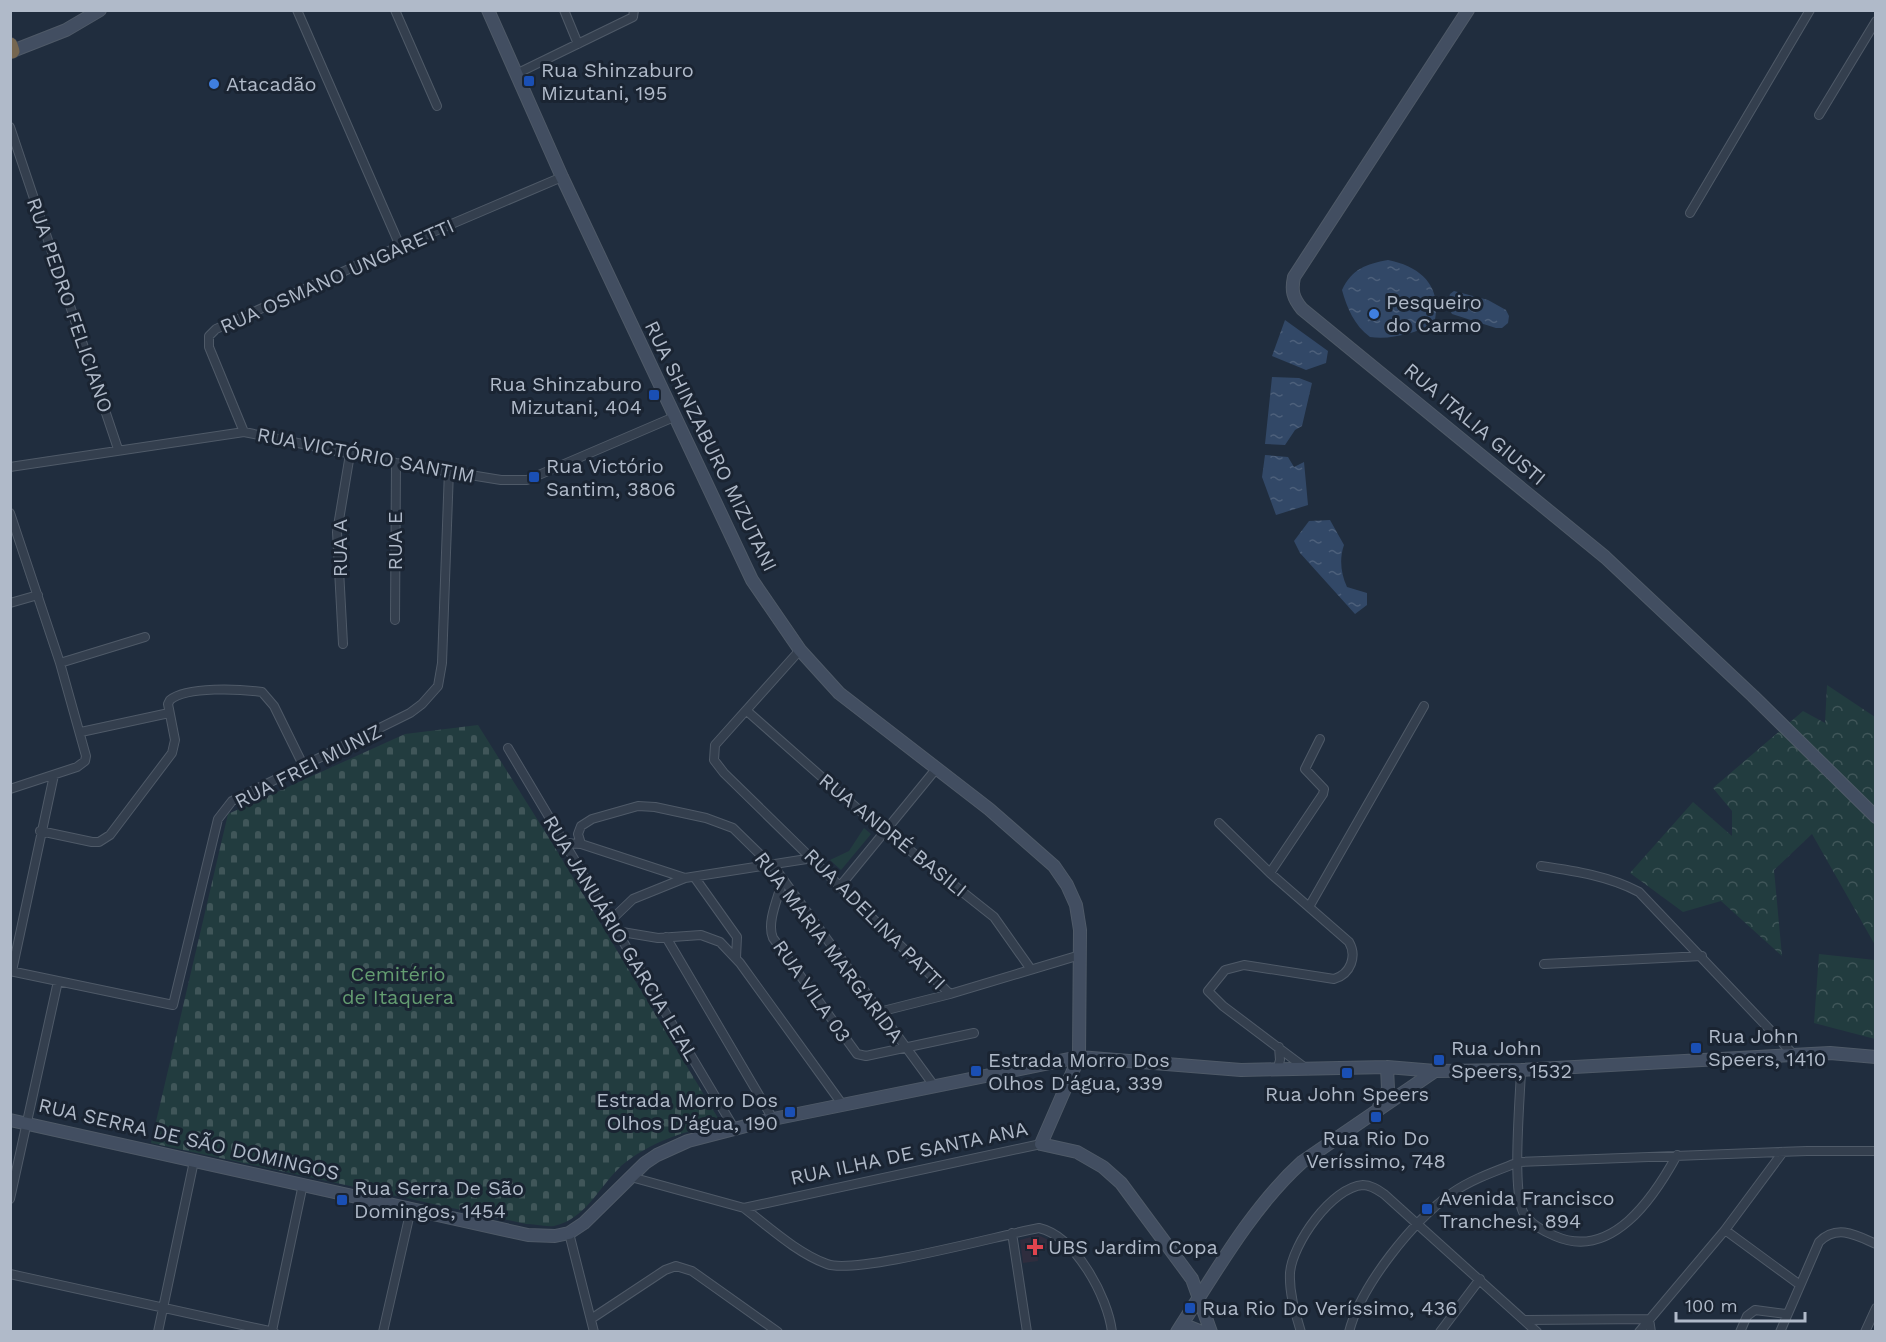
<svg xmlns="http://www.w3.org/2000/svg" width="1886" height="1342" viewBox="0 0 1886 1342" font-family="'Work Sans',sans-serif">
<defs>
<pattern id="forest-crowns" width="20" height="18" patternUnits="userSpaceOnUse" patternTransform="scale(1.5)"><rect width="20" height="18" fill="#223c3f"/><path d="M2 6a3 3 0 1 1 6 0M12 15a3 3 0 1 1 6 0" fill="none" stroke="#405659"/></pattern>
<pattern id="cemetery-stones" width="16" height="16" patternUnits="userSpaceOnUse" patternTransform="scale(1.5)"><rect width="16" height="16" fill="#223c3f"/><path d="M2 7V4a2 2 0 0 1 4 0v3zM10 15v-3a2 2 0 0 1 4 0v3z" fill="#405659"/></pattern>
<pattern id="park-tufts" width="24" height="20" patternUnits="userSpaceOnUse" patternTransform="scale(1.5)"><rect width="24" height="20" fill="#223c3f"/><path d="M3 7l-1-3M5 7V3M7 7l1-3M15 17l-1-3M17 17v-4M19 17l1-3" fill="none" stroke="#405659"/></pattern>
<pattern id="water-ripples" width="26" height="14" patternUnits="userSpaceOnUse" patternTransform="scale(1.5)"><rect width="26" height="14" fill="#324867"/><path d="M2 4q2-2 4 0t4 0M15 11q2-2 4 0t4 0" fill="none" stroke="#4d607b"/></pattern>
</defs>
<rect width="100%" height="100%" fill="#202d3e"/>
<path fill="#2f2d3e" d="M1038,1235L1057,1244L1037,1252L1038,1261L1023,1263L1020,1240Z"/>
<path fill="url(#forest-crowns)" d="M1827,685L1875,717V945L1812,834L1774,870L1782,956L1721,901L1683,912L1630,873L1693,802L1732,836V811L1713,788L1803,711L1825,723Z
M1819,954L1875,960V1039L1814,1023Z"/>
<path fill="url(#cemetery-stones)" d="M478,725L554,846L721,1123C687,1131 655,1140 626,1162C602,1180 588,1219 554,1226C545,1227 534,1224 526,1224L151,1143L228,814L405,734Z"/>
<path fill="url(#park-tufts)" d="M864,828L871,834L841,870L830,860L849,851Z"/>
<path fill="url(#water-ripples)" d="M1388,260C1423,267 1443,288 1434,324C1414,333 1392,340 1370,337C1354,325 1347,308 1342,290C1352,269 1366,264 1388,260Z
M1454,291L1488,300L1506,310L1509,316L1508,323L1502,328H1496L1452,314L1447,305L1450,294Z
M1285,320L1328,351L1326,363L1306,370L1272,356Z
M1272,377L1299,378L1312,383L1302,426L1295,430L1285,445L1265,444Z
M1265,455L1288,457L1294,467L1304,462L1308,505L1276,515L1262,477Z
M1330,520L1344,545C1339,559 1341,574 1347,587L1367,593V605L1355,614L1300,553L1294,541L1309,521Z"/>
<g fill="none" stroke-linecap="round" stroke-linejoin="round">
<g stroke="#4f5a68" stroke-width="10">
<path id="street" d="M297,10L400,246
M395,10L437,106
M564,10L578,44
M516,74L633,17L634,10
M1819,115L1876,21
M10,127L118,449
M1690,213L1810,10
M244,432L209,347V336L216,329L400,246L562,177
M10,467L244,432L396,463L501,480H527L674,417
M10,513L60,663L86,756L85,761L77,767L10,789
M10,603L38,595
M395,620L396,463
M343,644L337,532L350,454
M800,650L715,745L714,760L724,773L950,994L1080,955
M60,663L145,637
M747,711L859,810L994,917L1030,968
M81,732L169,713
M508,748L734,1128
M1219,823L1270,873L1349,942C1357,956 1351,974 1334,979L1244,965L1225,970L1208,991L1223,1006L1308,1070
M40,831L92,842H99L110,835L172,753L175,740L168,704L170,700C187,686 240,689 262,692L274,706L304,767
M564,843L581,844L685,878L813,858
M581,844L578,834L581,826L592,819L638,806L655,807L706,818L733,828L777,871L935,1087
M1541,866C1575,871 1609,876 1639,892L1793,1054
M1270,873L1323,794L1324,789L1305,769L1320,739
M695,878L737,937L736,958
M783,879C779,896 766,922 773,938L857,1054L866,1056L974,1033
M841,885L936,769
M1309,907L1424,706
M610,921L633,899L685,878
M616,931L658,938L701,935L720,942L740,963L842,1104
M666,937L773,1119
M1544,964L1702,956
M10,971L173,1005L218,819L232,801L410,713L422,704L438,686L442,663L449,470
M12,971L54,775
M879,1012L950,994
M1521,1070C1520,1100 1512,1188 1523,1212C1530,1224 1543,1231 1555,1236C1612,1261 1654,1197 1677,1155
M1277,1071L1280,1060L1279,1047
M631,1177L744,1208L1041,1144
M10,1199L58,981
M744,1208C769,1227 797,1253 827,1264C855,1275 1001,1235 1039,1228C1075,1236 1108,1297 1112,1332
M1725,1230L1800,1285
M569,1233L594,1332
M1012,1233L1027,1332
M10,1274L274,1332
M591,1319L665,1270L676,1266L692,1271L778,1332
M1649,1319L1651,1332
M1526,1320L1649,1319
M272,1331L303,1184
M158,1332L194,1161
M383,1332L411,1209
M1301,1332C1295,1312 1289,1293 1290,1273C1292,1244 1332,1187 1363,1185C1371,1185 1378,1190 1384,1194L1537,1332
M1349,1332C1361,1285 1413,1221 1452,1193C1472,1179 1496,1171 1519,1162L1807,1151H1876
M1440,1332L1480,1279
M1639,1332L1725,1230L1783,1152
M1740,1332L1747,1316L1755,1310L1786,1314
M1780,1332L1819,1242C1837,1224 1856,1235 1876,1244
M1865,1332L1876,1308"/>
</g>
<g stroke="#4f5a68" stroke-width="14">
<path id="secondary" d="M488,10L562,177L752,580L800,650L839,693L989,809L1054,866L1067,885L1076,905L1080,930L1079,1057L1041,1144L1077,1152L1103,1167L1121,1183L1192,1279L1211,1332
M1468,10L1294,277C1291,291 1293,298 1302,309L1605,557L1753,696L1876,817
M10,52L66,30L100,10
M1379,1107L1388,1089L1387,1067
M10,1120L528,1235L555,1236L569,1233L584,1223L645,1163L657,1155L688,1141L773,1119L1079,1057L1241,1070L1387,1067L1435,1071L1521,1070L1830,1053L1876,1057
M1182,1324L1202,1332
M1177,1332C1214,1275 1251,1208 1302,1162L1435,1071"/>
</g>
<g stroke="#3d4755" stroke-width="16">
<path id="highway" d="M10,45L12,51"/>
</g>
<use href="#street" stroke="#343f4e" stroke-width="8"/>
<use href="#secondary" stroke="#424e61" stroke-width="12"/>
<use href="#highway" stroke="#756650" stroke-width="15"/>
</g>
<g fill="#1a4fb4" stroke="#1a2432" stroke-width="2">
<rect x="523" y="75" width="12" height="12" rx="3"/>
<rect x="648" y="389" width="12" height="12" rx="3"/>
<rect x="528" y="471" width="12" height="12" rx="3"/>
<rect x="1690" y="1042" width="12" height="12" rx="3"/>
<rect x="1433" y="1054" width="12" height="12" rx="3"/>
<rect x="970" y="1065" width="12" height="12" rx="3"/>
<rect x="1341" y="1067" width="12" height="12" rx="3"/>
<rect x="784" y="1106" width="12" height="12" rx="3"/>
<rect x="1370" y="1111" width="12" height="12" rx="3"/>
<rect x="336" y="1194" width="12" height="12" rx="3"/>
<rect x="1421" y="1203" width="12" height="12" rx="3"/>
<rect x="1184" y="1302" width="12" height="12" rx="3"/>
</g>
<g fill="#3f7fe0" stroke="#1a2432" stroke-width="2">
<circle cx="214" cy="84" r="6"/>
<circle cx="1374" cy="314" r="6"/>
</g>
<path fill="#e0444e" stroke="#1a2432" stroke-width="2" d="M1032 1238h6v6h6v6h-6v6h-6v-6h-6v-6h6z"/>
<g text-anchor="middle" dominant-baseline="central" stroke-width="6" stroke-linejoin="round" paint-order="stroke">
<g font-size="20" fill="#b0bac9" stroke="#1a2432" text-anchor="start">
<text x="541" y="70">Rua Shinzaburo<tspan x="541" dy="23">Mizutani, 195</tspan></text>
<text x="226" y="84">Atacadão</text>
<text x="1386" y="302">Pesqueiro<tspan x="1386" dy="23">do Carmo</tspan></text>
<text x="642" y="384" text-anchor="end">Rua Shinzaburo<tspan x="642" dy="23">Mizutani, 404</tspan></text>
<text x="546" y="466">Rua Victório<tspan x="546" dy="23">Santim, 3806</tspan></text>
<text x="1708" y="1036">Rua John<tspan x="1708" dy="23">Speers, 1410</tspan></text>
<text x="1451" y="1048">Rua John<tspan x="1451" dy="23">Speers, 1532</tspan></text>
<text x="988" y="1060">Estrada Morro Dos<tspan x="988" dy="23">Olhos D'água, 339</tspan></text>
<text x="1347" y="1094" text-anchor="middle">Rua John Speers</text>
<text x="778" y="1100" text-anchor="end">Estrada Morro Dos<tspan x="778" dy="23">Olhos D'água, 190</tspan></text>
<text x="1376" y="1138" text-anchor="middle">Rua Rio Do<tspan x="1376" dy="23">Veríssimo, 748</tspan></text>
<text x="354" y="1188">Rua Serra De São<tspan x="354" dy="23">Domingos, 1454</tspan></text>
<text x="1439" y="1198">Avenida Francisco<tspan x="1439" dy="23">Tranchesi, 894</tspan></text>
<text x="1048" y="1247">UBS Jardim Copa</text>
<text x="1202" y="1308">Rua Rio Do Veríssimo, 436</text>
</g>
<g font-size="20" fill="#b0bac9" stroke="#1a2432">
<text transform="translate(337 276) rotate(-24)">RUA OSMANO UNGARETTI</text>
<text transform="translate(70 305) rotate(71)">RUA PEDRO FELICIANO</text>
<text transform="translate(1475 424) rotate(40)">RUA ITALIA GIUSTI</text>
<text transform="translate(711 446) rotate(64)">RUA SHINZABURO MIZUTANI</text>
<text transform="translate(366 455) rotate(11)">RUA VICTÓRIO SANTIM</text>
<text transform="translate(395 541) rotate(-90)">RUA E</text>
<text transform="translate(340 548) rotate(-90)">RUA A</text>
<text transform="translate(308 766) rotate(-27)">RUA FREI MUNIZ</text>
<text transform="translate(893 835) rotate(39)">RUA ANDRÉ BASILI</text>
<text transform="translate(875 919) rotate(45)">RUA ADELINA PATTI</text>
<text transform="translate(621 938) rotate(59)">RUA JANUÁRIO GARCIA LEAL</text>
<text transform="translate(829 947) rotate(53)">RUA MARIA MARGARIDA</text>
<text transform="translate(812 991) rotate(55)">RUA VILA 03</text>
<text transform="translate(189 1139) rotate(13)">RUA SERRA DE SÃO DOMINGOS</text>
<text transform="translate(909 1153) rotate(-12)">RUA ILHA DE SANTA ANA</text>
</g>
<g font-size="20" fill="#649d71" stroke="#1a2432">
<text x="398" y="974">Cemitério<tspan x="398" dy="23">de Itaquera</tspan></text>
</g>
</g>
<rect width="1886" height="1342" fill="none" stroke="#b0bac9" stroke-width="24"/>
<path d="M1676 1312v9h129v-9" fill="none" stroke="#b0bac9" stroke-width="3"/>
<text x="1685" y="1312" font-size="18" fill="#b0bac9" stroke="#1a2432" stroke-width="4.5" paint-order="stroke">100 m</text>
</svg>
